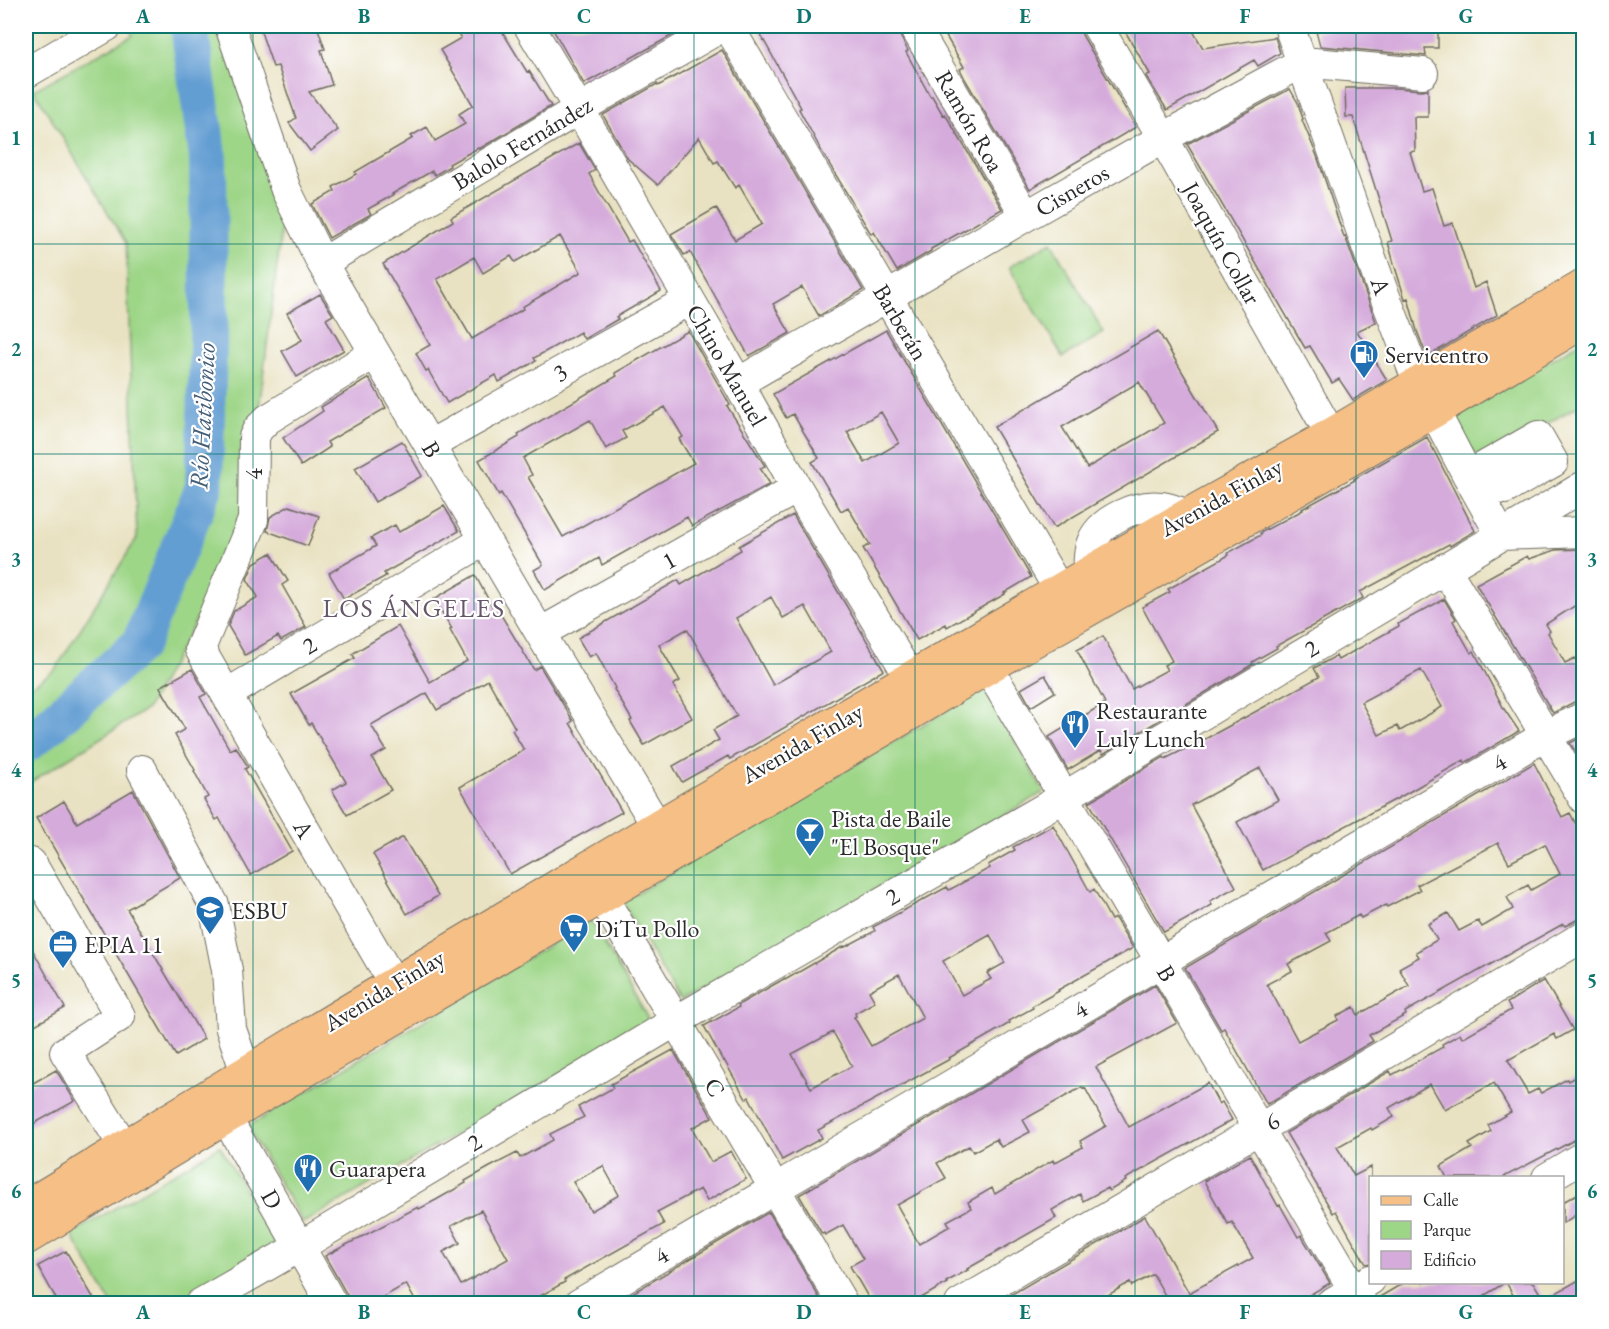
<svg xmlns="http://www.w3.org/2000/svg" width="1609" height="1329" viewBox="0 0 1609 1329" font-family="'EB Garamond',serif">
<rect width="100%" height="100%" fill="#fff"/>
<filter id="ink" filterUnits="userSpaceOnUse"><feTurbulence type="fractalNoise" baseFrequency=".0167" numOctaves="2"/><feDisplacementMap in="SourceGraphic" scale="12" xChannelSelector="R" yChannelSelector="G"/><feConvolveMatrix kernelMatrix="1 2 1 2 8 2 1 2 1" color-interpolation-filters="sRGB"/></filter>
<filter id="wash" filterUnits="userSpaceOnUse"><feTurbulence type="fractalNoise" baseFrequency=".008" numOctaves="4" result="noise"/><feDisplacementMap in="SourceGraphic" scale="24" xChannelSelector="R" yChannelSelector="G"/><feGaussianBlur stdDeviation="1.35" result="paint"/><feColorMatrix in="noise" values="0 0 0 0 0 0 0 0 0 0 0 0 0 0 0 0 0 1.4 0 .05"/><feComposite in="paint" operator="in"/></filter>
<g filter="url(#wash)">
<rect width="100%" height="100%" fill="#e9e2c2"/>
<path fill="#9ed688" stroke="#64805a" stroke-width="1.5" d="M128,26H220L283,219L243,535L147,709L26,785V690L55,670L137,538L126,243L34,90L133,35Z
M1051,242L1104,333L1063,357L1009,267Z
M1583,341V403L1474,465L1450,418Z
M985,688L1044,792L680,1002L622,902Z
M591,920L650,1022L303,1223L247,1127Z
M220,1146L276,1245L173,1303H111L71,1234Z"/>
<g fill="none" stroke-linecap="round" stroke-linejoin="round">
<path stroke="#649ed3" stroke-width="38" d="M26,744L53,722L140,644L204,487L209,313L208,158L189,26"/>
</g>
<g id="blocks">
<path fill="#d5abdb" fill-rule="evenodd" d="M259,26H317L325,49L321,50L332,85L309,92L338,130L310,151L289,123L296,118L278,66L273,67Z
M454,26H499L527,72L529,71L551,106L479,149L478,148L449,164L450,166L435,175L432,171L392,194L393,195L368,209L371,214L329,238L312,204L335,191L333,187L356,174L355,172L413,138L411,136L427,127L435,141L465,124L459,114L473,105L440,50L461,38Z
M551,26H689L584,84Z
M756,26H895L908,51L906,52L930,96H932L943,115L945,114L1002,209L931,249V251L897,271L874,232L871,234L821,150L799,109L801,108Z
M940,26H1080L1082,35L1136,127L1030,189L965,79L960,69L964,67Z
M1122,26H1190L1203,48L1275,37L1280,53L1258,66L1254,60L1167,110L1146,76L1150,74Z
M1355,26H1438V48H1425L1426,56L1320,46L1316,31Z
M722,50L863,290L819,316L802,287L773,304L790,333L749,356L690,252L684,255L671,234L716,208L735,240L762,224L739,185L735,188L718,161L714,163L699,137L658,185L628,159L603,115L657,84L658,86Z
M1345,88H1397L1421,90L1428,89V117H1414L1415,151L1410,152L1422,191L1432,188L1444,226L1453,223L1474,288L1486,282L1497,315L1427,357L1417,331L1408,298L1405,299L1395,267L1388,242L1392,241L1353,117H1346Z
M1290,89L1298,103L1303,119L1302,120L1317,156L1344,237L1345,236L1376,322L1357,331L1387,380L1353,400L1339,379L1332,383L1310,346L1305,348L1187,144Z
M579,143L595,170L589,174L603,199L628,242L632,240L661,291L616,317L618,319L584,339L580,332L534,358L536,361L499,382L496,375L447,403L428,370L426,371L416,353L430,345L383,264L453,221L451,217ZM560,236L581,272L522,307L523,309L472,339L437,279L474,257L483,273L511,256L515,262Z
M320,294L333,315L326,319L344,350L297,377L282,351L302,340L287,313Z
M886,330L1031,577L1004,593L1005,594L947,627L946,624L917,640L863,548L870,545L848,507L841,511L812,462L819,458L793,414L786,418L773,394ZM881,412L899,443L865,463L847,432Z
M688,331L730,405L727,406L765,466L760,468L770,484L692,526L687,517L602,565L599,558L545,590L534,570L543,565L501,493L499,495L479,460L519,437L518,434L617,376L615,373ZM665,407L683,437L679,439L694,463L563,537L528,477L532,475L523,458L590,420L606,449L626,438L622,431Z
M1158,331L1218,432L1054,528L994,427ZM1139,382L1164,423L1087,468L1062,427Z
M369,378L386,408L327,442L330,447L301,466L283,438L323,411L321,407Z
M1427,437L1475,531L1450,546L1449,544L1360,592L1363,598L1276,646L1277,648L1252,662L1253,664L1103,754L1101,750L1068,770L1049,737L1105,703L1077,650L1103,636L1132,689L1167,670L1164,665L1172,661L1142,607L1170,592L1168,589L1229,555L1228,553L1261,535L1260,533L1303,510L1302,509L1355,480L1354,479Z
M402,441L422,476L375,502L355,468Z
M289,506L319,516L308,546L267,531L270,517Z
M444,506L459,531L384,573L386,576L344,599L329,573L376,546L371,538L395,525L399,532Z
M793,515L884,670L730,759L728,756L682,782L673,766L719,740L713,730L737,716L687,629L659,645L680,681L673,685L692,718L644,745L630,721L632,720L614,689L615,688L596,653L589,657L578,638L678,580L681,585L741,550L739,546ZM771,597L783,618L805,606L831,652L773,685L736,618Z
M1584,549V600L1546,624L1550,631L1548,633L1565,663L1575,658L1584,673V700L1576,701L1553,713L1476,584L1527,556L1529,559L1555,550Z
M271,553L288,581L282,585L306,627L281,641L278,636L245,655L228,626L234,611L258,597L247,579L254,563Z
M475,575L492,606L495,605L534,670L540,666L573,721L570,723L622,812L510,874L460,787L524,750L512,730L515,728L488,680L437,710L427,693L371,725L386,750L372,758L391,790L347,815L332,790L346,782L311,723L309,725L291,694L355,658L352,654L398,626L430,682L467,661L450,630L452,629L434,599Z
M1444,599L1456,619L1453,621L1471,653L1474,651L1504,709L1519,731L1465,763L1464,760L1402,796L1263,870L1237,822L1278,800L1260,768L1191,805L1236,887L1210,901L1212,905L1164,932L1089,802L1164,757L1165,759L1207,738L1319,677L1314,668L1336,656L1338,660L1399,626L1398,624ZM1421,670L1442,707L1400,731L1397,726L1379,735L1361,702Z
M192,669L206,694L200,697L230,750L236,747L248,767L245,769L292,851L251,875L219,818L216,820L204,799L208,797L194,771L195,770L175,735L185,729L160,687Z
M1045,675L1055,692L1031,707L1021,689Z
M1584,736V765L1570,743Z
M1534,763L1562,817L1570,813L1584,840V916L1565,926L1563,924L1405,1012L1406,1015L1369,1035L1373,1041L1267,1104L1224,1028L1221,1030L1185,968ZM1498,843L1509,863L1545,844L1560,874L1531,890L1528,885L1507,897L1513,909L1482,927L1478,921L1459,931L1448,913L1428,924L1437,940L1416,952L1419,957L1399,968L1409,986L1358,1015L1354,1007L1337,1016L1338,1020L1298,1041L1267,984L1292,971L1288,964L1331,941L1326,933L1359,915L1361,918L1386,905L1387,907L1420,890L1417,885Z
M133,790L180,878L127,909L204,1039L176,1056L36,818L64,801L77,823Z
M1053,825L1090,892L1094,889L1111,920L1115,918L1133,948L1058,990L1059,991L1032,1006L1033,1008L1009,1021L1010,1023L949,1058L950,1059L818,1130L822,1138L782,1160L749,1097L746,1099L724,1060L723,1061L704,1026L739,1007L738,1005L775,984L784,979L785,980L844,946L845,947L875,931L873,927L947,887L949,890L990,868L988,865L1015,850L1013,847ZM990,935L1005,963L987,973L991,979L962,995L943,961ZM899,974L923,1018L871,1046L854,1017L856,1016L855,1013L875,1002L869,991ZM833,1032L852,1066L811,1088L792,1054Z
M403,837L438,896L407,914L373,854Z
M26,938L65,1008L26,1030Z
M1544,980L1573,1030L1557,1039L1554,1034L1508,1060L1528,1094L1538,1089L1541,1093L1567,1079L1568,1081L1584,1072V1135L1502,1178H1447L1441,1166L1472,1148L1469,1144L1491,1131L1488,1125L1511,1112L1494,1083L1445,1110L1430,1084L1389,1108L1394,1117L1372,1130L1371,1128L1337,1147L1354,1176L1371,1167V1263L1366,1264L1336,1211L1333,1213L1286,1133L1390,1071L1392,1075L1443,1047L1442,1044L1460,1034L1462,1038L1511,1010L1507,1003Z
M1155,985L1177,1023L1096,1067L1129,1127L1208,1083L1219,1104L1222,1102L1232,1120L1125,1179L1126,1181L1109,1191L1107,1188L1083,1201L1080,1194L1052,1210L1056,1218L967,1269L968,1270L946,1282L947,1283L911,1304H872L850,1266L863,1259L843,1225L825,1235L824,1233L822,1234L799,1195ZM1082,1087L1083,1089L1085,1088L1106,1126L1080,1141L1083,1147L1054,1163L1053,1160L995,1194L992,1188L968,1202L971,1208L947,1221L950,1226L919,1244L897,1205L946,1178L937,1163L969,1146L973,1152L996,1139L1001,1147L1030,1132L1023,1120Z
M673,1050L712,1117L692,1128L711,1162L731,1151L746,1179L707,1201L700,1189L657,1212L664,1224L564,1280L565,1282L526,1304H417L406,1284L371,1304H349L347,1295L325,1256L418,1207L419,1209L436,1200L466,1183L465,1181L490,1167L517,1153L520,1158L553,1140L550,1134L584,1117L578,1107L613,1088L611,1084ZM603,1166L619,1195L591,1211L573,1182ZM481,1210L508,1259L461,1285L443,1252L460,1243L451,1226Z
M56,1070L75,1101L26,1128V1087Z
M1250,1155L1278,1206L1280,1205L1298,1237L1301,1235L1330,1283L1294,1304H1170L1153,1274L1132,1286L1130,1282L1093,1304H995L1145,1216L1189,1293L1253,1258L1232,1222L1228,1224L1204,1181Z
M1584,1190V1210L1563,1223V1202Z
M769,1212L823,1304H614Z
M66,1251L97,1304H59L38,1266Z
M1584,1277V1304H1518L1506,1282H1533L1544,1300Z
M1405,1282H1506L1471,1304H1379L1378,1298Z"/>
</g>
</g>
<g filter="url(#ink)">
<use href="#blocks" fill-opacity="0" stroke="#6e6b60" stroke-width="1.5"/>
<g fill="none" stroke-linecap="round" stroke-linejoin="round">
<g stroke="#6e6b60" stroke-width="32">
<path id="minor" d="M230,26L286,190L322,263L540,633L669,846
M529,26L579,109L738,383L797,488L911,679L924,698
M728,26L1071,610
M914,26L1026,216
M1097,26L1163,138L1343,456
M1289,26L1382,289L1415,374L1468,476L1501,535L1584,532
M26,73L107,26
M322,263L579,109L723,26
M375,353L268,419L258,429L254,437L253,520L200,649L394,984L404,1005
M738,383L1026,216L1163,138L1303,62L1423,73
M430,445L689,300
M1468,476L1538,436L1553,462L1505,489L1489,464
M1445,568L1584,799
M1088,573C1089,565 1088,554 1091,545C1099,520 1136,504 1161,507C1170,508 1179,512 1188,515
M540,633L797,488
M976,647L1362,1304
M227,694L485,540
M142,770L214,905L227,970L231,1029L246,1073L257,1095
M26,866L31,863L120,1016L65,1052L125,1148L138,1166
M590,876L843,1304
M215,1098L332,1304
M1547,1178L1584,1156
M200,1304L299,1247L676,1021L1064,797L1584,486
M579,1304L1545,736L1584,717
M960,1304L1259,1129L1584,936
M1330,1304L1370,1280"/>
</g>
<g stroke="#6e6b60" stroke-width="35">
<path id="major" d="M26,1207L338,1017L657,827L1188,515L1331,435L1584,286
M26,1238L258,1098L603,896L988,667L1434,411L1584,321"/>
</g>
<use href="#minor" stroke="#fff" stroke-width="30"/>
<use href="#major" stroke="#f5bf86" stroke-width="33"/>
</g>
</g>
<path fill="none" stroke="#0f766e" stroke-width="1.5" stroke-opacity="0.55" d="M253,26V1304M474,26V1304M694,26V1304M915,26V1304M1135,26V1304M1356,26V1304M26,244H1584M26,454H1584M26,664H1584M26,875H1584M26,1086H1584"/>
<defs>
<g id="fuel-pin" transform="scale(1.5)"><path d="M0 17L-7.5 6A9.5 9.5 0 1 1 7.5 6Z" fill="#1f6fb2" stroke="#fff"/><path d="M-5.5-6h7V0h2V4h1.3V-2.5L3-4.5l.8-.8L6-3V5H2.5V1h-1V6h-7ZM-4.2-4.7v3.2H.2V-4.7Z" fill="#fff"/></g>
<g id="restaurant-pin" transform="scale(1.5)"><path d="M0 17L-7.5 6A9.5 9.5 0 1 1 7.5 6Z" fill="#1f6fb2" stroke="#fff"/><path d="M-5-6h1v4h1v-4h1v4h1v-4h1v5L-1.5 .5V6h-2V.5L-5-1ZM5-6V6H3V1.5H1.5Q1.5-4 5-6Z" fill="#fff"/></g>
<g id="bar-pin" transform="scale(1.5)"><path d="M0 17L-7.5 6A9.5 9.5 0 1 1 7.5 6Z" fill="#1f6fb2" stroke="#fff"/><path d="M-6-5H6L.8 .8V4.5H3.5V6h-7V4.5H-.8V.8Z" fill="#fff"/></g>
<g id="school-pin" transform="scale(1.5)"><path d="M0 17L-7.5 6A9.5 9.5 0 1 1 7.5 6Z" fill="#1f6fb2" stroke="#fff"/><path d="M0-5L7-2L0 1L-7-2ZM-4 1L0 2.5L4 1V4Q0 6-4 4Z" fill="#fff"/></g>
<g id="supermarket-pin" transform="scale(1.5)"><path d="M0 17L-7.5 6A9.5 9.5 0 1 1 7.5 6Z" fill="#1f6fb2" stroke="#fff"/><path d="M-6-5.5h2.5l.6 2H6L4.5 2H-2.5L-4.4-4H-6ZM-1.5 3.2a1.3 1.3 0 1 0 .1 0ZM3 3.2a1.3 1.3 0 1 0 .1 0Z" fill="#fff"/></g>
<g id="office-pin" transform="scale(1.5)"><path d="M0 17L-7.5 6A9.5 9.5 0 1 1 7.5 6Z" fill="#1f6fb2" stroke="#fff"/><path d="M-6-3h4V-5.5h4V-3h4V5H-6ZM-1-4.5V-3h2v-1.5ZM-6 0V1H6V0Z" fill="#fff"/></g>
</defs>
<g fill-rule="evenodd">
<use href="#fuel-pin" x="1364" y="354"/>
<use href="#restaurant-pin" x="1075" y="724"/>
<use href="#bar-pin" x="810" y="832"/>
<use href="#school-pin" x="210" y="910"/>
<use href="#supermarket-pin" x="574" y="928"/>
<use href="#office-pin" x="63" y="944"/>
<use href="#restaurant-pin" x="308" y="1168"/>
</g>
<g text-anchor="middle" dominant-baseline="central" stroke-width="4.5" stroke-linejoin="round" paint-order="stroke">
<g font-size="24" fill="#2b2b2b" stroke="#fff">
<text transform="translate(970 121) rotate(60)">Ramón Roa</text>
<text transform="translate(522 143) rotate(-31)">Balolo Fernández</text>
<text transform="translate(1072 190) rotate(-30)">Cisneros</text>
<text transform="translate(1222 243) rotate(61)">Joaquín Collar</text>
<text transform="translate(1381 286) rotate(70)">A</text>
<text transform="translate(901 322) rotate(59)">Barberán</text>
<text transform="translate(727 365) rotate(60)">Chino Manuel</text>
<text transform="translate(560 372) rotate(-29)">3</text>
<text transform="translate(432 449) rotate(60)">B</text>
<text transform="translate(253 474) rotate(-90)">4</text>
<text transform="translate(1221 497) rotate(-29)">Avenida Finlay</text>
<text transform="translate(669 560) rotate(-29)">1</text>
<text transform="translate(309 645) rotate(-31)">2</text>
<text transform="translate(1311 648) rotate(-31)">2</text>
<text transform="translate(802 743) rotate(-30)">Avenida Finlay</text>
<text transform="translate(1499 762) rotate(-30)">4</text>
<text transform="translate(304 829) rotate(60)">A</text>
<text transform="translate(892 896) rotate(-30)">2</text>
<text transform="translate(1167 973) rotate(60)">B</text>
<text transform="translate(384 990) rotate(-31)">Avenida Finlay</text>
<text transform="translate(1080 1009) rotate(-30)">4</text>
<text transform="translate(715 1087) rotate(60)">C</text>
<text transform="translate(1272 1121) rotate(-31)">6</text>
<text transform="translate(474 1142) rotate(-31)">2</text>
<text transform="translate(272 1199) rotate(61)">D</text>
<text transform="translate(661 1255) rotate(-31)">4</text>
</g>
<g font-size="24" fill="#2b2b2b" stroke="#fff" text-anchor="start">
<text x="1385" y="354">Servicentro</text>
<text x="1096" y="710">Restaurante<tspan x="1096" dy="28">Luly Lunch</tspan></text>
<text x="831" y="818">Pista de Baile<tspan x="831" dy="28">"El Bosque"</tspan></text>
<text x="231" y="910">ESBU</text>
<text x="595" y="928">DiTu Pollo</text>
<text x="84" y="944">EPIA 11</text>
<text x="329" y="1168">Guarapera</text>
</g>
<g font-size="26" font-style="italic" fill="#455f77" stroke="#fff">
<text transform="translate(202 416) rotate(-87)">Río Hatibonico</text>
</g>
<g font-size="26" letter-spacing="1.5" fill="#665869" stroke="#fff">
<text x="414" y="608">LOS ÁNGELES</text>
</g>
</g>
<rect width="1609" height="1329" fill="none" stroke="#fff" stroke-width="66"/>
<rect x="1369" y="1176" width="195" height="108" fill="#ffffff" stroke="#aaaaaa" stroke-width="1.5"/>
<rect x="1381" y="1196" width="30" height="9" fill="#f5bf86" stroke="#aaaaaa" stroke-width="1.5"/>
<text x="1423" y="1206" font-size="18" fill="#2b2b2b">Calle</text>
<rect x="1381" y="1221" width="30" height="18" fill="#9ed688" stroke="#aaaaaa" stroke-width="1.5"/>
<text x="1423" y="1236" font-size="18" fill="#2b2b2b">Parque</text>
<rect x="1381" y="1251" width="30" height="18" fill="#d5abdb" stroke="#aaaaaa" stroke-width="1.5"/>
<text x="1423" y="1266" font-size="18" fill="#2b2b2b">Edificio</text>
<rect x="33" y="33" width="1543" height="1263" fill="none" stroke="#0f766e" stroke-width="2"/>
<g font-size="20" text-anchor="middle" font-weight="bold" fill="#0f766e">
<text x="143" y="23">A</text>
<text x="364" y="23">B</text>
<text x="584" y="23">C</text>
<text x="804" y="23">D</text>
<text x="1025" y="23">E</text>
<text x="1245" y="23">F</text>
<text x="1466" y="23">G</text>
<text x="16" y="145">1</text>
<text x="1592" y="145">1</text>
<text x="16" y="356">2</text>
<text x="1592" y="356">2</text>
<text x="16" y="566">3</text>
<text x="1592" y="566">3</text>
<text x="16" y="777">4</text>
<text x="1592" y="777">4</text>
<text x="16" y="987">5</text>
<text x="1592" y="987">5</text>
<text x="16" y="1198">6</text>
<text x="1592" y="1198">6</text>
<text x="143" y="1319">A</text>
<text x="364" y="1319">B</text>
<text x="584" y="1319">C</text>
<text x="804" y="1319">D</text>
<text x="1025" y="1319">E</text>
<text x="1245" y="1319">F</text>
<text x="1466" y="1319">G</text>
</g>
</svg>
